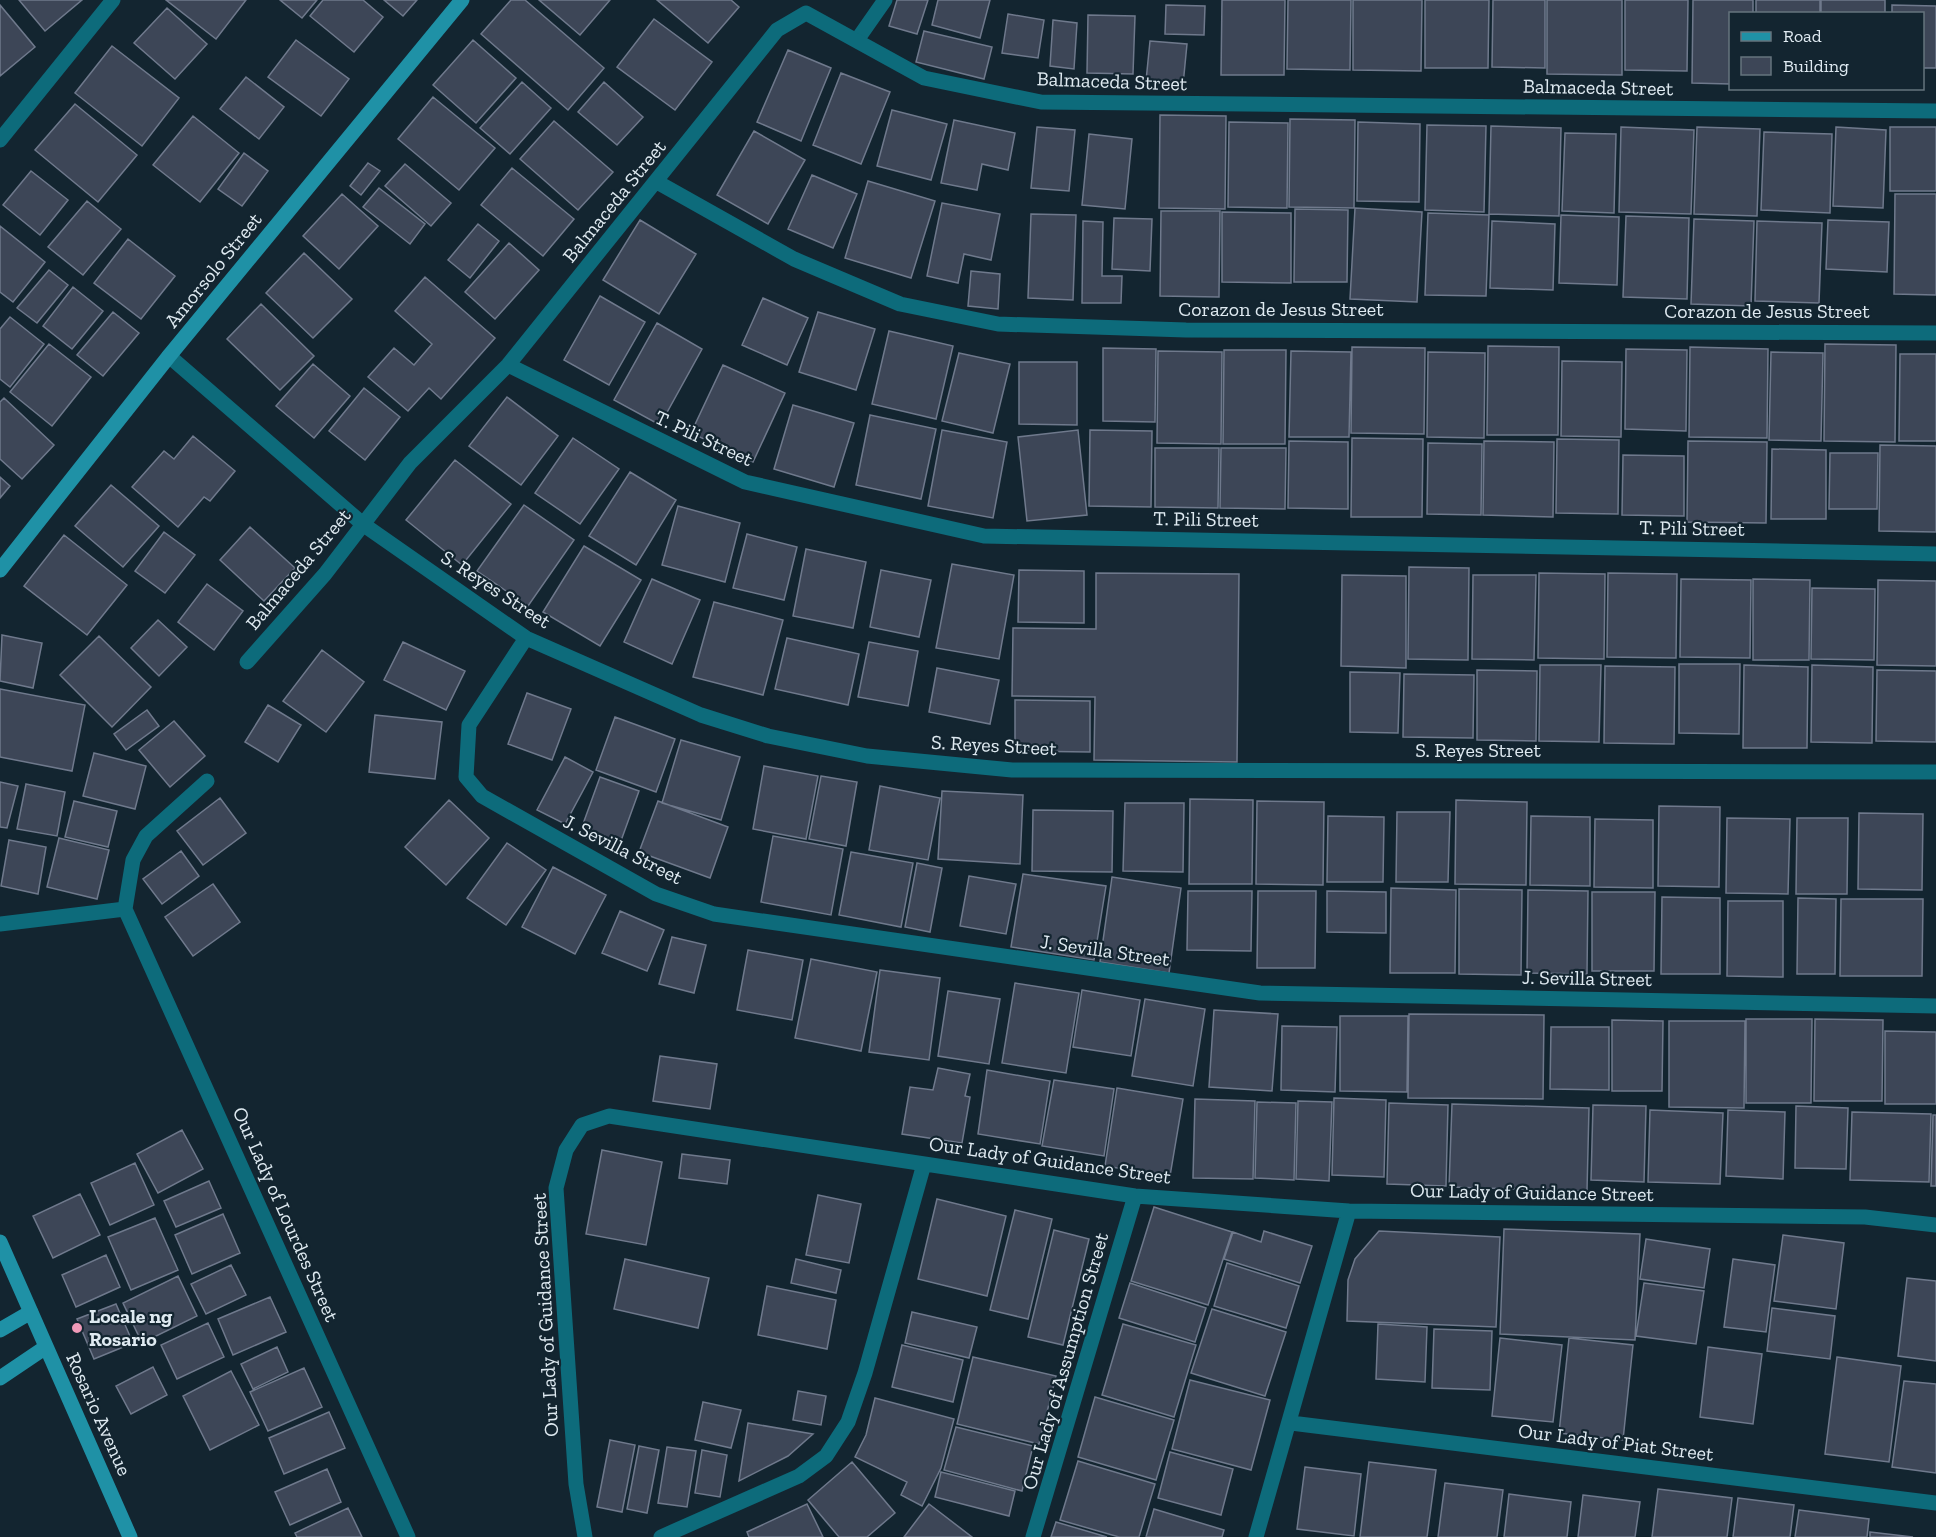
<svg xmlns="http://www.w3.org/2000/svg" width="1936" height="1537" viewBox="0 0 1936 1537" font-family="'Zilla Slab',serif">
<rect width="100%" height="100%" fill="#132530"/>
<path fill="#3d4657" stroke="#6f798c" stroke-width="1.5" d="M19,0H82L45,31Z
M166,0H246L216,39Z
M280,0H317L302,18Z
M323,0H363L383,17L354,52L310,16Z
M384,0H417L403,16Z
M511,0H525L604,68L568,110L481,34Z
M539,0H610L580,35Z
M657,0H731L739,7L708,43Z
M897,0H928L917,34L889,26Z
M938,0H990L980,38L932,25Z
M1222,0H1285L1284,75H1221Z
M1288,0H1351L1350,70L1287,69Z
M1353,0H1422L1421,71L1353,70Z
M1425,0H1489L1488,68H1425Z
M1493,0H1545V68L1492,67Z
M1547,0H1622V75L1547,74Z
M1625,0H1688L1687,71L1625,70Z
M1693,0H1753V14H1730V84L1692,83Z
M1756,0H1820V14H1756Z
M1821,0H1885V14H1821Z
M0,5L35,47L0,76Z
M1166,5L1205,6L1204,35L1165,34Z
M1892,5L1936,6V68H1922V14H1892Z
M167,8L207,44L175,79L134,43Z
M1008,14L1044,20L1038,58L1002,53Z
M1088,15L1135,16L1133,74L1087,73Z
M654,19L712,62L675,110L617,67Z
M1053,20L1077,23L1074,69L1050,66Z
M924,31L992,47L984,79L916,62Z
M296,40L349,79L321,116L268,77Z
M473,40L516,78L476,123L433,85Z
M1150,41L1187,44L1183,85L1146,81Z
M112,46L179,98L142,146L75,93Z
M788,50L831,68L801,141L757,122Z
M841,73L890,92L861,164L813,145Z
M246,77L284,107L259,139L220,109Z
M522,82L551,108L510,154L480,128Z
M604,82L643,117L617,145L578,112Z
M433,97L495,148L459,190L398,139Z
M75,104L137,155L98,202L35,150Z
M892,110L947,124L931,180L877,166Z
M1160,115L1226,116L1225,209L1159,208Z
M193,116L239,153L200,202L153,165Z
M1290,119L1355,120L1354,208L1289,207Z
M954,120L1015,133L1008,170L982,164L977,190L941,183Z
M554,121L613,172L578,210L520,159Z
M1229,122L1288,123L1287,208L1228,207Z
M1358,122L1420,124L1419,202L1357,201Z
M1427,125L1486,126L1484,212L1425,210Z
M1491,126L1561,128L1559,216L1489,214Z
M1037,127L1075,130L1069,191L1031,188Z
M1621,127L1694,130L1691,214L1619,212Z
M1697,127L1760,129L1757,216L1694,214Z
M1836,127L1886,130L1883,208L1833,206Z
M1890,127H1936V191H1890Z
M754,131L805,160L768,224L717,195Z
M1764,132L1832,134L1830,213L1761,210Z
M1565,133L1616,134L1614,213L1562,211Z
M1089,134L1132,139L1125,209L1082,205Z
M244,153L268,171L242,206L218,189Z
M368,163L380,171L361,195L350,186Z
M405,164L451,203L431,226L385,186Z
M512,168L574,219L543,256L481,205Z
M31,171L68,200L40,235L3,205Z
M812,175L857,194L833,248L788,229Z
M868,181L935,201L911,278L845,258Z
M379,188L425,224L410,244L363,207Z
M342,194L378,226L339,269L303,236Z
M1895,194H1936V295L1894,294Z
M87,201L121,229L83,275L48,247Z
M942,203L1000,214L991,260L964,254L958,283L927,276Z
M1355,208L1422,212L1417,302L1350,299Z
M1295,209L1348,210L1347,282H1294Z
M1161,211H1220L1219,297L1160,296Z
M1222,212L1291,213V283L1222,282Z
M1428,213L1489,215L1486,296L1425,295Z
M1031,214L1076,215L1073,300L1028,298Z
M1561,215L1619,217L1617,285L1559,283Z
M1626,216L1689,218L1687,299L1623,297Z
M1114,218L1152,219L1150,271L1112,269Z
M1694,219L1754,221L1751,306L1691,304Z
M640,220L696,254L659,314L603,280Z
M1828,220L1889,222L1887,272L1826,269Z
M1083,221L1103,222L1102,276H1122L1121,303H1082Z
M1492,221L1555,224L1553,290L1490,288Z
M1757,221L1822,223L1819,303L1755,301Z
M478,224L499,241L470,278L448,260Z
M0,226L45,262L13,302L0,292Z
M128,239L175,276L141,319L94,283Z
M509,243L539,270L495,319L465,292Z
M304,253L352,299L313,338L266,293Z
M49,270L68,285L37,323L17,308Z
M971,271L1000,274L998,309L968,306Z
M425,277L495,338L441,399L429,388L408,411L368,377L394,348L414,365L432,344L395,311Z
M73,287L103,311L72,349L43,326Z
M600,296L645,322L609,385L564,360Z
M763,298L808,318L787,365L742,345Z
M261,304L314,356L280,390L227,339Z
M113,312L139,333L103,376L77,355Z
M818,312L875,329L856,390L799,372Z
M10,317L44,344L10,387L0,379V329Z
M657,323L702,349L660,425L614,400Z
M889,331L953,346L936,419L872,404Z
M49,344L91,377L52,426L10,392Z
M1825,344L1896,345L1895,442L1824,441Z
M1488,346L1559,347L1558,435H1487Z
M1352,347L1425,348L1424,434L1351,433Z
M1690,347L1768,349L1767,438L1689,437Z
M1103,348L1156,349L1155,422L1103,421Z
M1626,349L1687,350L1686,431L1625,429Z
M1224,350H1286L1285,444H1223Z
M1158,351L1222,352L1221,444L1157,443Z
M1291,351L1351,352L1349,437H1289Z
M1428,352L1485,353L1484,438L1427,437Z
M1771,352L1823,353L1821,441L1769,440Z
M959,353L1010,364L993,433L942,421Z
M1900,354H1936V441H1899Z
M1562,361L1622,362L1621,437L1561,436Z
M1019,362H1077V425L1019,424Z
M313,364L350,396L314,438L276,406Z
M723,365L785,393L753,462L691,433Z
M364,388L400,417L365,460L329,431Z
M507,397L558,436L521,485L469,446Z
M4,398L54,445L22,479L0,459V402Z
M793,405L854,423L834,487L774,469Z
M870,415L936,429L921,499L856,485Z
M942,430L1007,442L993,518L928,506Z
M1078,430L1087,515L1027,521L1018,437Z
M1090,430L1152,431L1151,507L1089,506Z
M193,436L235,471L210,501L204,497L178,527L132,487L164,451L174,459Z
M573,438L619,469L580,524L535,493Z
M1352,438L1423,439L1422,517H1351Z
M1557,439L1619,440L1618,514L1556,513Z
M1289,441L1348,442V509L1288,508Z
M1484,441L1554,442L1553,517L1483,515Z
M1688,441L1767,442L1766,523L1687,522Z
M1428,443L1482,444L1481,515L1427,514Z
M1880,445L1936,446V532L1879,531Z
M1155,448H1219L1218,508L1155,507Z
M1221,448H1286L1285,509L1220,508Z
M1772,449L1826,450V519H1771Z
M1830,453H1878L1877,509H1829Z
M1623,455L1684,456V516L1622,515Z
M455,460L511,504L462,565L406,520Z
M630,472L676,500L636,565L589,536Z
M0,477L10,486L0,498Z
M111,485L159,526L123,567L75,526Z
M524,505L574,540L528,606L477,571Z
M678,506L740,523L725,582L662,565Z
M250,527L295,568L264,601L220,560Z
M164,532L195,555L165,593L135,571Z
M747,534L797,547L784,600L733,588Z
M64,535L127,585L87,635L24,586Z
M584,546L641,580L600,646L543,612Z
M806,549L866,562L853,628L793,616Z
M952,564L1014,575L999,659L936,648Z
M1409,567L1469,568L1468,660L1408,659Z
M881,570L931,580L919,637L870,627Z
M1019,570L1084,571V623L1018,622Z
M1096,573L1239,574L1237,762L1094,760L1095,697L1012,696L1013,628L1096,629Z
M1539,573L1605,574L1604,659L1538,658Z
M1608,573L1677,574L1676,658L1607,657Z
M1342,575L1406,576V668L1341,666Z
M1473,575H1536L1534,660L1472,659Z
M652,579L700,600L672,664L624,642Z
M1681,579L1751,580L1750,658L1680,657Z
M1753,579L1810,580L1809,660H1753Z
M1878,580L1936,581V666L1877,665Z
M207,584L243,611L214,650L178,622Z
M1812,588L1875,589L1874,660L1811,659Z
M714,602L783,620L763,695L693,677Z
M158,620L187,647L159,676L131,648Z
M2,635L42,643L33,688L0,681Z
M99,636L151,687L112,727L60,675Z
M787,638L859,654L848,705L775,689Z
M403,642L465,671L446,710L384,680Z
M869,642L918,651L908,706L858,697Z
M322,650L364,682L326,732L283,701Z
M1679,664H1740L1739,734L1679,733Z
M1540,665H1601L1599,742L1539,741Z
M1744,665L1808,667L1807,748H1743Z
M1812,665L1873,667L1872,743L1811,742Z
M1605,666L1675,667L1674,744L1604,743Z
M937,668L999,680L990,724L929,712Z
M1477,670L1537,671L1536,741L1477,740Z
M1877,670L1936,671V742L1876,741Z
M1350,672L1400,673L1398,733L1350,732Z
M1404,674L1474,675L1473,738L1403,737Z
M0,689L85,705L72,771L0,757Z
M527,693L571,709L552,760L508,744Z
M1015,700L1090,701V752L1015,751Z
M268,705L301,725L278,762L245,742Z
M147,710L159,726L126,750L114,734Z
M375,715L442,722L435,779L369,772Z
M615,717L675,739L656,792L596,770Z
M174,721L205,756L170,787L139,750Z
M681,740L740,757L721,820L662,803Z
M94,753L146,766L135,809L83,796Z
M565,757L593,772L565,824L537,810Z
M764,766L818,776L806,839L753,829Z
M821,776L857,782L846,846L809,839Z
M600,777L639,791L618,849L579,835Z
M0,782L18,786L7,828L0,827Z
M26,784L65,792L57,836L17,829Z
M880,786L940,798L928,860L869,850Z
M942,791L1023,795L1020,864L938,859Z
M220,798L246,833L203,865L177,831Z
M1190,799L1253,800L1252,884H1189Z
M449,800L489,838L446,885L405,847Z
M1456,800L1527,802L1526,885L1455,884Z
M74,801L117,811L108,847L65,837Z
M658,801L728,827L710,878L639,852Z
M1257,801L1324,802L1323,885L1256,884Z
M1125,803H1184L1183,872L1123,871Z
M1659,806L1720,807L1719,887L1658,886Z
M1033,810L1113,811L1112,872L1032,871Z
M1397,812H1450L1448,882H1396Z
M1859,813L1923,814L1922,890L1858,889Z
M1328,816L1384,817L1383,882H1327Z
M1531,816L1590,817V886L1530,885Z
M1727,818L1790,819L1788,894L1726,893Z
M1797,818H1848L1847,894H1796Z
M1595,819L1653,820V888L1594,887Z
M773,836L843,849L831,915L761,902Z
M59,838L109,850L97,899L47,887Z
M9,840L46,847L38,894L1,886Z
M507,843L546,870L506,925L467,898Z
M181,851L199,876L162,904L143,879Z
M851,852L913,863L901,927L839,915Z
M917,863L942,868L930,932L905,927Z
M553,867L606,895L575,954L522,927Z
M1023,874L1106,886L1094,960L1011,947Z
M969,876L1016,884L1006,934L960,926Z
M1112,877L1181,888L1169,973L1100,962Z
M213,884L240,922L193,956L165,917Z
M1391,888L1456,890L1455,973H1390Z
M1459,889L1522,890L1521,975L1459,974Z
M1528,890L1588,891L1587,974L1527,973Z
M1188,891H1252L1251,951L1187,950Z
M1258,891H1316L1315,968H1257Z
M1327,891L1386,892V933L1327,932Z
M1592,892H1655L1654,971H1592Z
M1662,897L1720,898V974H1661Z
M1798,898L1836,899L1835,974H1797Z
M1841,899H1923L1922,976H1840Z
M1728,901H1783V977L1727,976Z
M620,911L664,930L647,971L602,953Z
M672,937L706,945L694,993L659,984Z
M748,950L803,960L792,1020L737,1010Z
M811,959L877,972L861,1051L795,1038Z
M880,970L940,978L929,1060L869,1052Z
M1015,983L1079,993L1066,1073L1002,1063Z
M1082,990L1140,1000L1131,1056L1073,1047Z
M948,991L1000,999L989,1064L938,1056Z
M1145,999L1205,1009L1193,1086L1132,1076Z
M1214,1010L1278,1014L1272,1091L1209,1087Z
M1409,1014L1544,1015L1543,1099L1408,1098Z
M1340,1016H1408L1407,1092L1340,1091Z
M1746,1019H1812L1811,1103H1746Z
M1815,1019L1883,1020L1882,1101H1814Z
M1612,1020L1663,1021L1662,1091H1612Z
M1669,1021H1745L1744,1108L1669,1107Z
M1282,1026L1337,1027L1335,1092L1281,1090Z
M1551,1027H1609V1090L1550,1089Z
M1885,1031L1936,1032V1104H1885Z
M660,1056L717,1064L710,1109L653,1101Z
M938,1068L970,1074L965,1096L970,1097L962,1143L902,1134L910,1087L933,1090Z
M987,1070L1050,1081L1040,1144L978,1134Z
M1054,1080L1114,1089L1104,1156L1042,1146Z
M1117,1088L1183,1099L1170,1176L1105,1166Z
M1334,1098L1386,1100L1384,1177L1332,1175Z
M1195,1099L1255,1101L1253,1179L1193,1178Z
M1298,1101L1332,1102L1329,1181L1296,1179Z
M1257,1102L1296,1103L1294,1180L1255,1178Z
M1389,1103L1448,1105L1446,1186L1387,1184Z
M1452,1104L1589,1108L1587,1191L1449,1187Z
M1593,1105L1646,1106L1644,1182L1591,1180Z
M1796,1106L1848,1108L1846,1169L1795,1168Z
M1650,1110L1723,1113L1720,1184L1648,1182Z
M1728,1110L1785,1112L1783,1179L1726,1176Z
M1852,1112L1931,1114L1929,1182L1850,1180Z
M1933,1115H1936V1186H1931Z
M182,1130L203,1169L158,1193L137,1154Z
M602,1150L662,1162L646,1245L586,1234Z
M682,1154L730,1160L727,1184L679,1178Z
M135,1163L154,1205L110,1225L91,1183Z
M209,1181L221,1208L176,1227L164,1201Z
M80,1194L100,1235L53,1258L33,1216Z
M818,1195L861,1204L849,1263L806,1255Z
M937,1199L1006,1216L987,1296L918,1279Z
M1154,1207L1232,1232L1208,1305L1131,1281Z
M1015,1210L1052,1219L1028,1319L990,1310Z
M223,1214L240,1253L192,1274L175,1235Z
M155,1218L178,1270L131,1290L108,1237Z
M1504,1229L1640,1234L1635,1340L1500,1334Z
M1054,1230L1089,1239L1063,1345L1028,1337Z
M1264,1231L1312,1246L1300,1283L1224,1259L1233,1232L1261,1242Z
M1379,1231L1500,1237L1496,1327L1347,1321L1348,1280L1355,1259Z
M1783,1235L1844,1243L1836,1309L1774,1301Z
M1646,1239L1710,1249L1704,1288L1640,1279Z
M106,1255L120,1287L76,1307L62,1275Z
M625,1259L709,1278L698,1328L614,1309Z
M796,1259L841,1270L836,1293L791,1283Z
M1733,1259L1775,1265L1766,1332L1724,1327Z
M1227,1263L1299,1286L1286,1328L1214,1306Z
M231,1265L246,1295L206,1314L191,1284Z
M178,1276L197,1316L142,1343L123,1303Z
M1907,1278L1936,1281V1361L1898,1356Z
M1130,1283L1206,1308L1195,1342L1119,1318Z
M1644,1283L1704,1291L1696,1344L1636,1336Z
M767,1286L836,1300L827,1349L758,1335Z
M270,1297L286,1332L233,1355L218,1319Z
M116,1304L133,1343L94,1359L77,1319Z
M1772,1308L1835,1316L1830,1359L1767,1351Z
M1212,1309L1286,1332L1265,1396L1191,1373Z
M912,1312L977,1327L969,1358L905,1343Z
M208,1323L224,1357L177,1379L161,1345Z
M1123,1324L1196,1345L1174,1417L1102,1395Z
M1378,1324L1427,1327L1425,1382L1376,1379Z
M1434,1329L1492,1331L1490,1390L1432,1388Z
M1500,1338L1562,1345L1553,1422L1492,1416Z
M1569,1338L1633,1345L1623,1440L1559,1433Z
M902,1345L963,1360L953,1402L892,1387Z
M277,1347L288,1372L253,1389L241,1364Z
M1708,1347L1762,1354L1753,1424L1700,1417Z
M973,1357L1056,1376L1039,1444L957,1424Z
M1837,1357L1901,1366L1889,1462L1825,1454Z
M153,1367L167,1395L131,1414L116,1386Z
M304,1368L322,1407L268,1431L250,1392Z
M231,1371L259,1425L210,1450L183,1396Z
M1190,1380L1270,1400L1251,1470L1172,1449Z
M1904,1381L1936,1384V1473L1892,1467Z
M798,1391L826,1396L821,1425L793,1420Z
M1095,1397L1174,1420L1156,1480L1078,1457Z
M875,1398L954,1419L941,1468L922,1506L901,1495L907,1482L855,1457L866,1435Z
M703,1402L741,1410L731,1448L695,1440Z
M329,1412L345,1448L284,1474L269,1438Z
M748,1423L813,1434L788,1456L739,1481Z
M956,1427L1033,1446L1022,1491L944,1470Z
M610,1440L635,1445L622,1512L597,1507Z
M639,1446L659,1450L647,1513L627,1509Z
M667,1447L696,1451L687,1507L658,1503Z
M702,1450L727,1455L720,1497L695,1493Z
M1170,1452L1233,1469L1221,1515L1158,1498Z
M1078,1461L1155,1484L1139,1537H1119L1060,1520Z
M852,1462L895,1513L867,1537H839L808,1500Z
M1369,1462L1436,1470L1427,1537H1360Z
M1305,1467L1361,1474L1354,1536L1297,1529Z
M327,1469L341,1502L290,1525L275,1492Z
M941,1472L1015,1491L1009,1516L935,1497Z
M1445,1483L1503,1490L1497,1537H1438Z
M1658,1489L1732,1498L1727,1537H1652Z
M1509,1494L1571,1502L1567,1537H1504Z
M1583,1495L1640,1502L1635,1537H1578Z
M1738,1498L1794,1505L1790,1537H1733Z
M807,1504L823,1537H749L747,1532Z
M929,1504L972,1537H904Z
M348,1508L362,1537H297L295,1533Z
M1154,1509L1224,1530L1222,1537H1146Z
M1799,1510L1869,1519L1867,1537H1795Z
M1056,1522L1107,1537H1051Z
M1870,1532L1913,1537H1870Z"/>
<g fill="none" stroke-linecap="round" stroke-linejoin="round">
<path stroke="#0d6b7b" stroke-width="15" d="M857,40L885,0"/>
<path stroke="#0d6b7b" stroke-width="15" d="M0,140L113,0
M657,182L794,259L900,304L998,324L1186,330L1936,333
M169,356L364,525L526,638L701,715L768,736L867,756L1012,770L1936,772
M508,365L745,482L984,536L1936,554
M526,638L469,725L466,777L482,796L656,894L714,914L1260,993L1936,1006
M247,662L325,574L410,463L508,365L777,30L806,13L924,78L1041,102L1936,111
M125,909L408,1537
M125,909L133,860L146,836L207,781
M0,924L125,909
M1291,1423L1936,1503
M585,1537L576,1484L556,1188L566,1150L582,1125L609,1116L1135,1196L1349,1211L1865,1217L1936,1225
M661,1537L799,1476L826,1456L848,1422L865,1373L924,1164
M1033,1537L1135,1196
M1256,1537L1349,1211"/>
<path stroke="#1f91a6" stroke-width="15" d="M0,570L169,356L462,0
M0,1242L130,1537
M0,1330L31,1312
M0,1378L46,1347"/>
</g>
<circle fill="#ef9ab8" stroke="#132530" stroke-width="2" cx="77" cy="1328" r="6"/>
<g text-anchor="middle" dominant-baseline="central" stroke-width="4.5" stroke-linejoin="round" paint-order="stroke">
<g font-size="20" fill="#dfeaf1" stroke="#132530">
<text transform="translate(1112 81) rotate(2)">Balmaceda Street</text>
<text transform="translate(1598 87) rotate(1)">Balmaceda Street</text>
<text transform="translate(614 201) rotate(-51)">Balmaceda Street</text>
<text transform="translate(213 270) rotate(-51)">Amorsolo Street</text>
<text x="1281" y="309">Corazon de Jesus Street</text>
<text x="1767" y="311">Corazon de Jesus Street</text>
<text transform="translate(704 438) rotate(25)">T. Pili Street</text>
<text transform="translate(1206 519) rotate(1)">T. Pili Street</text>
<text transform="translate(1692 528) rotate(1)">T. Pili Street</text>
<text transform="translate(298 569) rotate(-50)">Balmaceda Street</text>
<text transform="translate(496 589) rotate(33)">S. Reyes Street</text>
<text transform="translate(994 745) rotate(3)">S. Reyes Street</text>
<text x="1478" y="750">S. Reyes Street</text>
<text transform="translate(623 849) rotate(27)">J. Sevilla Street</text>
<text transform="translate(1105 950) rotate(8)">J. Sevilla Street</text>
<text transform="translate(1587 978) rotate(1)">J. Sevilla Street</text>
<text transform="translate(1050 1160) rotate(8)">Our Lady of Guidance Street</text>
<text transform="translate(1532 1192) rotate(1)">Our Lady of Guidance Street</text>
<text transform="translate(286 1214) rotate(66)">Our Lady of Lourdes Street</text>
<text transform="translate(545 1315) rotate(-93)">Our Lady of Guidance Street</text>
<text transform="translate(1065 1361) rotate(-74)">Our Lady of Assumption Street</text>
<text transform="translate(99 1414) rotate(66)">Rosario Avenue</text>
<text transform="translate(1616 1442) rotate(7)">Our Lady of Piat Street</text>
</g>
<g font-size="20" font-weight="bold" fill="#dfeaf1" stroke="#132530" text-anchor="start">
<text x="89" y="1316">Locale ng<tspan x="89" dy="23">Rosario</tspan></text>
</g>
</g>
<rect x="1729" y="12" width="195" height="78" fill="#132530" stroke="#65747d" stroke-width="1.5"/>
<rect x="1741" y="32" width="30" height="9" fill="#1f91a6" stroke="#65747d" stroke-width="1.5"/>
<text x="1783" y="42" font-size="18" fill="#dfeaf1">Road</text>
<rect x="1741" y="57" width="30" height="18" fill="#3d4657" stroke="#65747d" stroke-width="1.5"/>
<text x="1783" y="72" font-size="18" fill="#dfeaf1">Building</text>
</svg>
